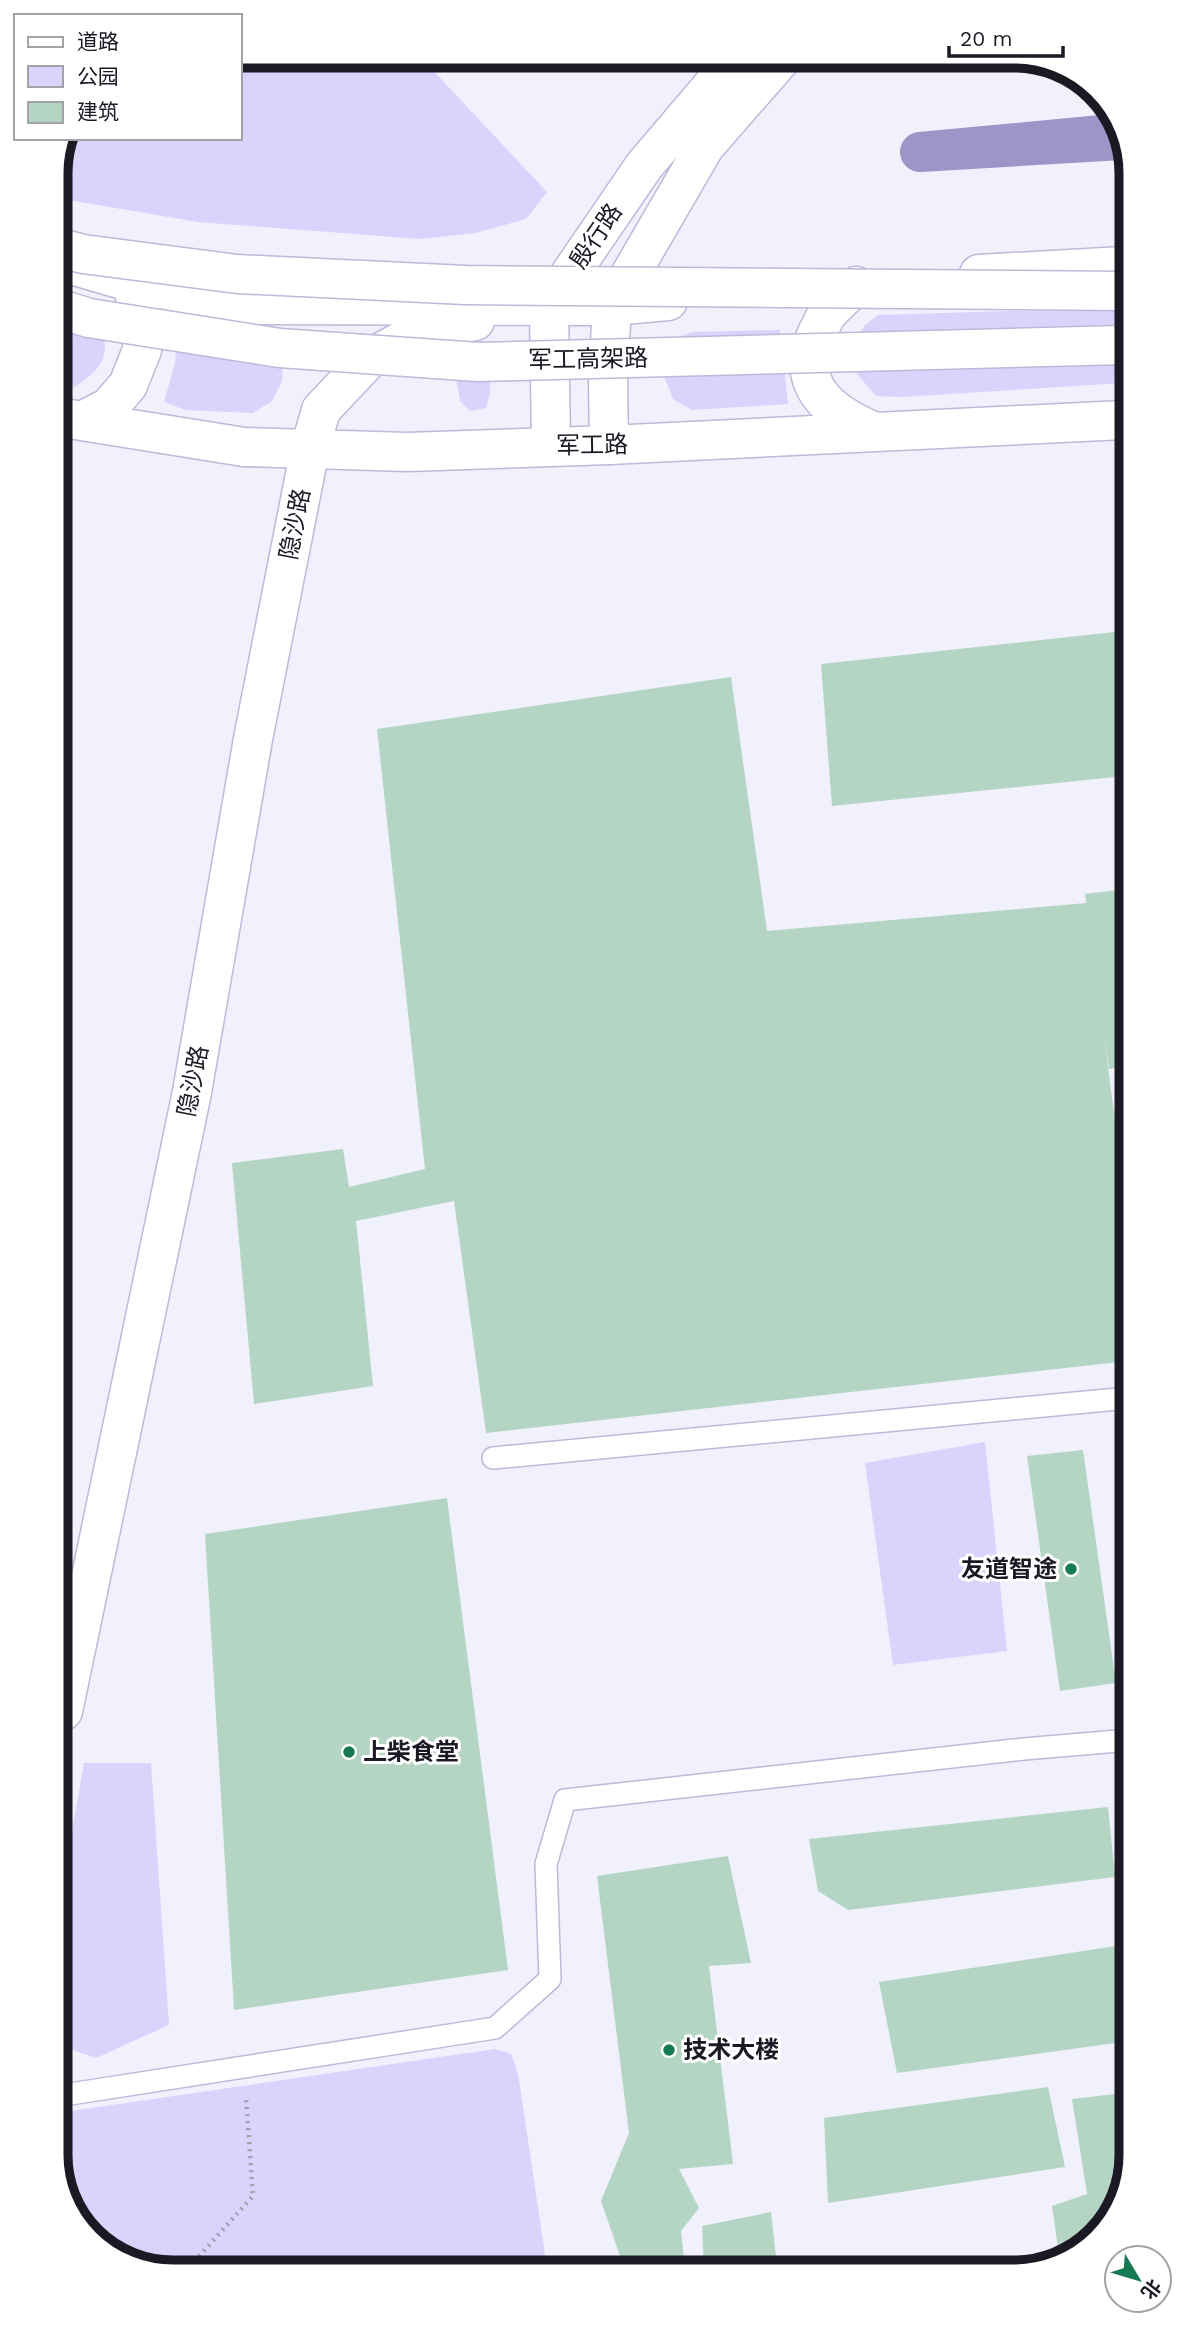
<svg xmlns="http://www.w3.org/2000/svg" width="1187" height="2328" viewBox="0 0 1187 2328" font-family="'Work Sans','Noto Sans SC',sans-serif">
<rect width="100%" height="100%" fill="#f1f0fd"/>
<path fill="#d8d4fc" d="M425,62L547,192L526,219L475,233L419,239L198,222L56,198V166L69,138H240V64Z
M57,302L103,328C109,360 101,369 75,387L57,383Z
M1123,304V383L903,397L876,396L857,374L854,347L864,326L878,315L1047,310Z
M178,325L283,361L282,381L272,401L253,413L185,410L164,402L175,363Z
M780,330L788,404L692,410L673,399L664,376L672,339L693,332Z
M490,362V393L486,408L470,411L460,401L456,377Z
M985,1442L1007,1651L893,1665L865,1463Z
M84,1763H151L169,2025L96,2058L64,2047L63,1882Z
M495,2049L511,2054L518,2073L547,2268L166,2272L102,2248L65,2199L64,2112Z"/>
<g fill="none" stroke-linecap="round" stroke-linejoin="round">
<path stroke="#9c95c8" stroke-width="40" d="M1122,133L920,152L1122,140"/>
</g>
<path fill="#b4d5c3" d="M1124,631L1125,776L832,806L821,664Z
M731,677L767,931L1086,903L1085,894L1126,889V1067L1109,1069L1104,1035L1122,1176L1127,1175L1128,1361L486,1433L454,1201L356,1221L373,1386L254,1404L232,1163L343,1149L349,1187L425,1169L377,729Z
M1083,1450L1116,1683L1060,1691L1027,1456Z
M447,1498L508,1970L234,2010L205,1534Z
M1108,1807L1115,1877L848,1910L818,1891L809,1839Z
M728,1856L751,1963L709,1966L733,2164L679,2169L699,2208L681,2231L685,2267H622L620,2256L601,2201L629,2133L597,1876Z
M1116,1946L1130,2008V2041L897,2073L879,1982Z
M1048,2087L1065,2167L828,2203L824,2118Z
M1115,2094L1119,2167L1128,2164L1111,2220L1060,2262L1052,2206L1087,2194L1072,2099Z
M771,2212L777,2266L704,2267L702,2226Z"/>
<g fill="none" stroke-linecap="round" stroke-linejoin="round">
<g stroke="#bdb9d8" stroke-width="24">
<path id="lane" d="M493,1458L1128,1398
M64,2095L495,2028L550,1979L546,1864L565,1800L1024,1749L1129,1740"/>
</g>
<g stroke="#bdb9d8" stroke-width="41">
<path id="street" d="M63,1711L192,1092L253,739L310,449"/>
</g>
<g stroke="#bdb9d8" stroke-width="41">
<path id="secondary" d="M609,445L608,379L612,306L705,146L781,59
M551,446L549,305L644,166L735,59"/>
</g>
<g stroke="#bdb9d8" stroke-width="41">
<path id="primary" d="M65,263L130,282L234,305L612,306L668,301
M979,274L1123,266
M856,286C847,294 837,303 829,312C824,317 822,325 818,331C792,384 829,413 875,432
M57,417L244,447L408,452L609,445L1123,420
M82,421L109,407L128,385L142,350L143,319L135,297
M310,449L321,410L369,359L414,334L475,321"/>
</g>
<path stroke="#a09fac" stroke-width="4.5" stroke-dasharray="2 5" stroke-linecap="butt" d="M185,2272L253,2196L246,2098"/>
<use href="#lane" stroke="#fff" stroke-width="21"/>
<use href="#street" stroke="#fff" stroke-width="38"/>
<use href="#secondary" stroke="#fff" stroke-width="38"/>
<use href="#primary" stroke="#fff" stroke-width="38"/>
<g stroke="#bdb9d8" stroke-width="41" stroke-linecap="butt">
<path id="highway-bridge" d="M57,247L83,254L237,274L465,285L1123,291
M57,308L89,318L280,348L478,362L1123,345"/>
</g>
<use href="#highway-bridge" stroke="#fff" stroke-width="38"/>
</g>
<g fill="#167b54" stroke="#fff" stroke-width="2.5">
<circle cx="1071" cy="1569" r="7"/>
<circle cx="349" cy="1752" r="7"/>
<circle cx="669" cy="2050" r="7"/>
</g>
<g text-anchor="middle" dominant-baseline="central" stroke-width="6" stroke-linejoin="round" paint-order="stroke">
<g font-size="24" fill="#1a1924" stroke="#fff">
<text transform="translate(596 236) rotate(-56)">殷行路</text>
<text transform="translate(588 359) rotate(-1)">军工高架路</text>
<text transform="translate(592 445) rotate(-1)">军工路</text>
<text transform="translate(295 524) rotate(-79)">隐沙路</text>
<text transform="translate(193 1081) rotate(-79)">隐沙路</text>
</g>
<g font-size="24" font-weight="bold" fill="#1a1924" stroke="#fff" text-anchor="start">
<text x="1057" y="1569" text-anchor="end">友道智途</text>
<text x="363" y="1752">上柴食堂</text>
<text x="683" y="2050">技术大楼</text>
</g>
</g>
<path d="M0 0H1187V2328H0ZM173 68H1014A105 105 0 0 1 1119 173V2155A105 105 0 0 1 1014 2260H173A105 105 0 0 1 68 2155V173A105 105 0 0 1 173 68Z" fill="#fff" fill-rule="evenodd"/>
<path fill="none" stroke="#1a1924" stroke-width="9" d="M173 68H1014A105 105 0 0 1 1119 173V2155A105 105 0 0 1 1014 2260H173A105 105 0 0 1 68 2155V173A105 105 0 0 1 173 68Z"/>
<rect x="14" y="14" width="228" height="126" fill="#ffffff" stroke="#a3a3a7" stroke-width="2"/>
<rect x="28" y="37" width="35" height="10" fill="#ffffff" stroke="#a3a3a7" stroke-width="2"/>
<text x="77" y="49" font-size="21" fill="#1a1924">道路</text>
<rect x="28" y="66" width="35" height="21" fill="#d8d4fc" stroke="#a3a3a7" stroke-width="2"/>
<text x="77" y="84" font-size="21" fill="#1a1924">公园</text>
<rect x="28" y="102" width="35" height="21" fill="#b4d5c3" stroke="#a3a3a7" stroke-width="2"/>
<text x="77" y="119" font-size="21" fill="#1a1924">建筑</text>
<g transform="translate(1138 2279) rotate(128)"><circle r="33" fill="#ffffff" stroke="#a3a3a7" stroke-width="2"/>
<path d="M0-5L12 26L0 18L-12 26Z" fill="#167b54"/>
<text y="-10" font-size="19" font-weight="bold" text-anchor="middle" fill="#1a1924">北</text>
</g>
<path d="M949 46v10h114v-10" fill="none" stroke="#1a1924" stroke-width="3.5"/>
<text x="960" y="46" font-size="21" fill="#1a1924" stroke="#ffffff" stroke-width="5" paint-order="stroke">20 m</text>
</svg>
